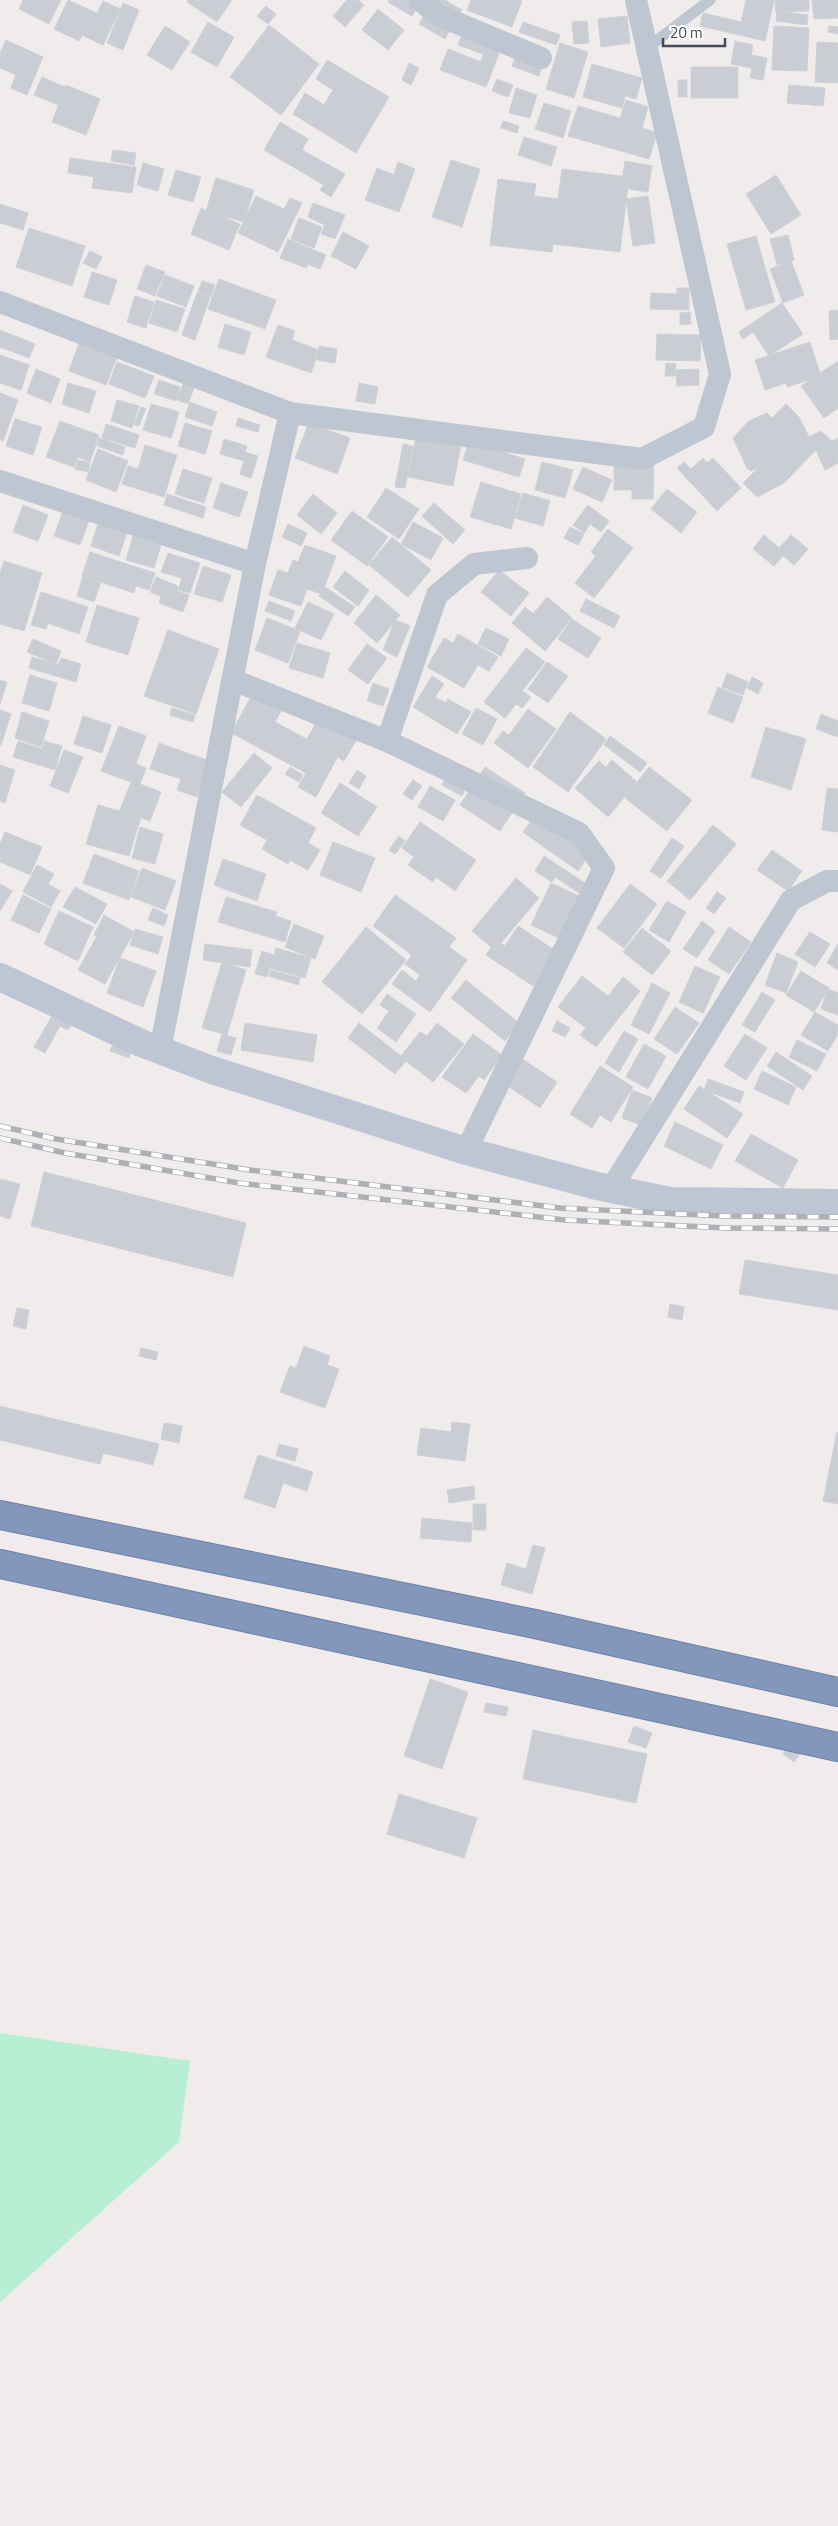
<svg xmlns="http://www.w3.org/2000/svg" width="838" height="2526" viewBox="0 0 838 2526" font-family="'Titillium Web',sans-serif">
<rect width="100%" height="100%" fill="#efeceb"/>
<path fill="#b8eed4" d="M0,2033L190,2061L179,2142L0,2302Z"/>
<path fill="#cbcdd4" stroke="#cfd1d7" d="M23,0H61L49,24L19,9Z
M68,0L97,13L103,1L120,9L103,45L82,35L79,41L54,29Z
M188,0H232L217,22L187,2Z
M347,0H358L364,5L345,27L333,16Z
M389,0H421L412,16L388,2Z
M433,0H445L462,10L445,39L419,24Z
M471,0H518L522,1L512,27L467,10Z
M746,0H774L765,41L700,26L703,13L741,22Z
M775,0H809V11L776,12Z
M812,0H838V18L814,19Z
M123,3L139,10L123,50L107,43Z
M266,6L276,14L268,24L257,16Z
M378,9L404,30L388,50L362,30Z
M777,11L808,15L807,25L776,21Z
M627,16L630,43L601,47L598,19Z
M468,19L501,48L486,87L440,70L448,49L481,62L483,54L458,45Z
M587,21L589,43L574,44L572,22Z
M208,22L234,37L217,67L191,52Z
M523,22L560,35L556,45L519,32Z
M269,25L319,64L281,115L230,77Z
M165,26L190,42L172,70L147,55Z
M774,26L809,28L807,71L772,70Z
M829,26L838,27V34L828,32Z
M6,40L43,57L27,95L11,88L16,75L0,68V53Z
M522,40L548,50L539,76L512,66Z
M735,41L753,45L751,55L767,58L763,80L750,78L752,68L731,64Z
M817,42L838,43V83L815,82Z
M560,43L588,52L574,98L546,89Z
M327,60L389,97L356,153L293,114L305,93L324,105L333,90L316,79Z
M409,63L419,68L411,85L402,80Z
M592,64L642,78L636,99L625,96L622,108L583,97Z
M691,67H738V98H691Z
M42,77L65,87L58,105L34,95Z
M497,79L513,85L508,97L492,91Z
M678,80H687V97H678Z
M66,85L100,99L86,135L52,122Z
M789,85L825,88L823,106L787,103Z
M516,88L537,95L530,118L509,113Z
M626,100L648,107L642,128L657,133L649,159L568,136L578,106L620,118Z
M544,103L571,111L563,138L535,129Z
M503,121L519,126L517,133L501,128Z
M280,122L308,139L302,150L345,174L331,197L320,190L324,185L264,150Z
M524,137L557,147L551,166L518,155Z
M113,150L136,153L134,165L111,161Z
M70,158L136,167L132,193L92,188L94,177L68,173Z
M451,160L480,169L462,227L432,217Z
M625,161L652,166L648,192L621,188Z
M398,162L415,169L399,212L365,200L377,168L394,175Z
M143,163L164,169L158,191L137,185Z
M562,169L629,177L620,252L553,244L552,252L490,245L498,179L536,184L534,196L558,199Z
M176,170L201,177L193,202L168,195Z
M776,175L801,215L771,234L746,194Z
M216,178L254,190L244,222L206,211Z
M256,196L284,209L290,198L302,203L278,252L238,233Z
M648,196L655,243L633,246L626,199Z
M313,203L345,215L335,239L321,234L325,225L308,217Z
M0,204L28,213L23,230L0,223Z
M201,208L240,224L229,250L191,234Z
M299,218L322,227L314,248L291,239Z
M29,228L85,246L72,286L16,267Z
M343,232L369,246L356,269L331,256Z
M788,235L794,260L777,265L770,239Z
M756,236L775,302L746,310L727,244Z
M288,239L326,255L320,269L308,264L306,268L280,258Z
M90,251L102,257L96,269L83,263Z
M791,261L804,295L783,303L770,269Z
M146,265L165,272L155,296L137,289Z
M92,272L117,280L109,305L84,297Z
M165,275L194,286L186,307L157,296Z
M219,279L276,300L265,329L208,309Z
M202,281L215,285L211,297L198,292Z
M677,288H689V310L650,309L651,293L677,294Z
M197,293L210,297L195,340L182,335Z
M135,296L154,302L146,328L127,322Z
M156,300L185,309L177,332L149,323Z
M782,303L803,334L769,356L753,332L743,339L739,332Z
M838,310V339L830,340L829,311Z
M690,312L691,324L680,325V313Z
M225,324L251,332L244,355L218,347Z
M278,325L295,331L292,340L319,350L311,373L266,357Z
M0,330L35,344L29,358L0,347Z
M657,334L701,335L700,361L656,360Z
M810,342L821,376L787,387L786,383L765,390L755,360Z
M79,343L117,357L106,385L69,371Z
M319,346L337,349L335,363L317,360Z
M0,355L29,365L21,390L0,383Z
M838,361V408L824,418L801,386Z
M117,362L154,376L145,398L109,384Z
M666,363L676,364L675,376H665Z
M36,369L60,379L51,403L27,393Z
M699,369V385L677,386L676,370Z
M159,380L180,387L176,401L154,394Z
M68,383L96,391L89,413L62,404Z
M359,383L378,387L375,404L356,401Z
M183,384L194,388L188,404L177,400Z
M0,393L18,400L3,441L0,439Z
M117,400L139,406L132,428L111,421Z
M190,402L217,412L212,426L185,417Z
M151,404L179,412L171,438L143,430Z
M786,404L799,417L809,437L821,431L832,441L838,438V463L825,470L816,450L784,483L757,497L743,483L758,468L751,471L747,468L733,438L749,421L767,413L772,418Z
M141,407L146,409L139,426L134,425Z
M238,418L260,425L258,432L236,426Z
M15,419L42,427L33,455L6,446Z
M60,421L99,435L90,462L78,457L74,467L46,457Z
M185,423L212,431L205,454L178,446Z
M309,423L350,438L337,474L295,458Z
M106,424L139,435L135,448L102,438Z
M416,437L461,445L453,486L408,477Z
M99,438L125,447L123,455L97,446Z
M224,439L247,446L245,452L258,456L251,478L240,474L244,461L220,454Z
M469,441L525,459L519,477L463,460Z
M403,444L413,446L405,488L395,487Z
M145,445L177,455L164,497L122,484L128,466L138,469Z
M98,449L128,461L116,492L86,480Z
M614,457L654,458L653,499H632V490H614Z
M703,458L707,463L713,458L741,488L717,511L677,468L684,462L691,469Z
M78,460L90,463L88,472L75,469Z
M542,462L573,470L565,498L535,490Z
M583,467L612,480L602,502L573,489Z
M183,469L212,478L204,503L175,494Z
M481,482L521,494L511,529L470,517Z
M221,483L248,492L239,517L213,508Z
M386,488L419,509L399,539L367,517Z
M667,489L697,512L681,533L651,509Z
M523,493L550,501L543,526L515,518Z
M167,494L206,507L203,518L164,505Z
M313,494L337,513L321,534L297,515Z
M434,503L465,530L453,544L422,516Z
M23,505L48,515L38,541L13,532Z
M588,505L609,521L601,532L590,524L584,533L573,525Z
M65,506L91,515L80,545L54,536Z
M352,511L388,537L367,566L331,540Z
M99,520L128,529L119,556L91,546Z
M413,522L443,538L431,560L401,544Z
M288,524L307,533L301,546L282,537Z
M570,527L584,534L578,545L564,538Z
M608,529L633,548L594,598L575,583L596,556L591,552Z
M764,535L779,548L791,535L808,549L794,565L783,556L774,566L753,549Z
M133,536L161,545L154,568L126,560Z
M392,537L431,570L408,597L369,565Z
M305,545L336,556L322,594L307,589L301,606L269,595L278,570L288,573L293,560L298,562Z
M90,552L155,573L149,590L136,586L134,593L82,576Z
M168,553L200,563L190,593L178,590L182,578L161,572Z
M4,561L42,573L24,631L0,624V573Z
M203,566L231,575L222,602L194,594Z
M499,570L529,593L511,616L481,592Z
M345,571L369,590L358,606L333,587Z
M83,576L101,582L94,602L77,596Z
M156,577L178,586L177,591L189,595L183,612L159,603L161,596L150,592Z
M325,587L355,607L348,616L319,596Z
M41,592L88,607L79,634L48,623L46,629L31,625Z
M376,595L400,615L377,643L354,623Z
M547,597L572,618L545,651L512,623L525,607L533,614Z
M586,599L620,616L614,628L580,611Z
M269,601L295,611L291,621L265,611Z
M308,602L334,614L321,640L295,628Z
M97,605L139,618L128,655L86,642Z
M267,618L300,631L288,663L255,650Z
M572,619L601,638L588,658L558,639Z
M395,620L410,626L397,657L383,650Z
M486,628L509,639L501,656L478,644Z
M168,630L219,649L196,714L144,696Z
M458,634L498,657L489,671L478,665L464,688L427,667L444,638L453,643Z
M33,639L61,651L56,664L27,652Z
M297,643L330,653L323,678L289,668Z
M367,644L387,658L368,684L348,670Z
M526,648L545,662L522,691L531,697L522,708L516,704L505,718L484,702Z
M32,657L58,665L61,658L81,664L76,682L29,668Z
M547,662L568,676L548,703L528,689Z
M727,673L748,682L743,695L722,687Z
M30,675L57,683L49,711L22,703Z
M432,676L444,684L435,697L446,703L448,699L471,712L457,734L413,707Z
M752,677L763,683L758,694L747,688Z
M0,680L7,682L0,704Z
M259,682L288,698L275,722L338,756L316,797L298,787L306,773L231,733Z
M373,683L389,689L383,706L367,701Z
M718,687L743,697L733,723L708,713Z
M172,708L195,715L193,722L170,715Z
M476,708L497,719L483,745L462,734Z
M528,709L556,729L528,768L494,743L503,731L509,735Z
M0,710L11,714L1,745H0Z
M323,710L361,732L344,761L307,739Z
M22,712L49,721L41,747L15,738Z
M570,712L606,739L568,792L533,767Z
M821,714L838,721V737L816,729Z
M83,716L111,725L102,753L74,744Z
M119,726L146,736L136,764L146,768L140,784L161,792L150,821L120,810L131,782L101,771Z
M766,727L806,739L791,790L751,777Z
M610,736L647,763L640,772L604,745Z
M18,741L42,749L44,741L62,746L55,770L13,757Z
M159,743L210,761L197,797L177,790L181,779L150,769Z
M64,750L83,757L68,793L50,786Z
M254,753L272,768L241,807L222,792Z
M612,760L637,782L608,817L575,788L599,761L606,767Z
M0,765L15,770L5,803L0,801Z
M290,767L303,775L299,782L285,774Z
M485,767L525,793L500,831L460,805Z
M649,767L692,800L667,831L625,798Z
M357,770L366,776L359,789L349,783Z
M446,778L465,788L462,796L442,785Z
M413,780L422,786L412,800L403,794Z
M340,783L377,807L358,836L321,813Z
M430,786L455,800L443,821L418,807Z
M827,788L838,789V832L822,830Z
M257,795L316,828L308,843L320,850L308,870L290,860L288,864L262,849L267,840L240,825Z
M98,805L141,817L129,856L86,844Z
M539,810L592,851L578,871L523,832Z
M420,822L476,860L455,891L436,877L433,882L408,865L414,857L402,848Z
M713,825L736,844L690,900L667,881Z
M140,827L163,834L155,864L132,858Z
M5,832L42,847L30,875L0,862V844Z
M399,836L405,841L395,854L389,850Z
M672,838L684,846L661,878L650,871Z
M333,842L375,858L361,892L320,875Z
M772,850L802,871L788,891L757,870Z
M94,854L139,871L129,900L83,883Z
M544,856L591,887L585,897L555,877L552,882L535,871Z
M223,859L266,874L257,901L214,885Z
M37,865L54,874L48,884L60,891L51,907L23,892Z
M142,868L176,881L165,910L131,897Z
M516,878L539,898L495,950L472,931Z
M551,883L583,898L563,940L531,925Z
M0,884L12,891L0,911Z
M630,884L657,904L624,948L597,928Z
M75,887L107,904L96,924L63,907Z
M717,892L726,898L714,914L706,908Z
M23,895L51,909L39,933L11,920Z
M395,895L456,938L449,947L467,960L430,1012L392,984L402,970L416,981L420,975L405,964L412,955L373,926Z
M226,897L277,912L275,916L291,921L285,942L218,922Z
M667,901L686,912L669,942L649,930Z
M153,908L168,915L164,926L148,920Z
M59,911L93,927L78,961L44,944Z
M104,915L134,932L105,984L78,970L97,936L94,935Z
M702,921L715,931L697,958L683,949Z
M294,924L324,936L315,959L285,947Z
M518,926L556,951L533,986L486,955L496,940L505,946Z
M366,927L406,960L362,1014L322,982Z
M729,927L751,942L729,974L708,960Z
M642,928L671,951L652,975L623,952Z
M135,929L163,937L158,954L130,945Z
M810,932L830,944L815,967L795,954Z
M205,944L252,950L250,967L203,960Z
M838,944V970L827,963Z
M276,948L311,958L305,978L270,968L267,977L255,974L262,951L274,955Z
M777,953L798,962L786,993L765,985Z
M120,958L156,971L143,1007L107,993Z
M222,962L246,970L227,1035L202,1028Z
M695,966L720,977L703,1013L679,1002Z
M271,970L300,978L298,985L269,976Z
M801,971L829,988L814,1012L786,995Z
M582,976L608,996L623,977L640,991L596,1047L580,1035L586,1028L558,1007Z
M466,980L519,1023L505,1041L451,998Z
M652,983L670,993L649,1034L631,1025Z
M828,989L838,993V1015L821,1009Z
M762,992L775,1000L755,1032L742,1025Z
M387,994L416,1014L396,1042L377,1028L389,1011L380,1005Z
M59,1004L77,1014L68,1030L60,1026L45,1053L34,1047Z
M675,1007L699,1023L677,1054L654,1039Z
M815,1012L838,1025V1034L828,1051L801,1035Z
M557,1021L570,1028L565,1037L552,1031Z
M245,1023L317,1035L313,1062L241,1050Z
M359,1023L401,1056L420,1032L427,1036L437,1023L464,1044L433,1082L406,1061L395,1074L348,1038Z
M624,1031L638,1039L619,1072L605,1063Z
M117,1034L135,1041L129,1058L110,1051Z
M222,1034L236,1038L231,1055L217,1051Z
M473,1034L502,1055L484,1080L479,1076L466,1093L442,1077Z
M745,1034L767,1048L746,1080L724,1066Z
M797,1040L826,1054L817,1071L789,1057Z
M644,1044L666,1056L648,1089L626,1077Z
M776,1052L812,1076L803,1090L767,1066Z
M519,1057L557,1082L540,1108L502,1082Z
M600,1066L633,1087L611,1122L600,1115L592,1128L570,1114Z
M762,1071L796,1087L788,1105L754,1089Z
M708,1079L744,1092L740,1103L704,1090Z
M699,1086L743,1114L727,1138L684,1109Z
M632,1090L652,1098L641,1125L622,1118Z
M675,1122L723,1145L711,1169L664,1146Z
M751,1134L798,1160L783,1188L735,1161Z
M44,1172L246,1223L233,1277L31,1226Z
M0,1179L20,1184L10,1219L0,1216Z
M745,1260L838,1275V1310L739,1294Z
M670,1304L684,1307L682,1320L668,1317Z
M17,1308L29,1310L26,1329L13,1326Z
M304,1346L330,1356L327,1365L339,1369L325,1408L280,1392L290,1366L296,1368Z
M141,1348L158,1352L156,1360L139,1356Z
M0,1406L159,1444L153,1465L103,1453L100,1464L0,1440Z
M452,1422L470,1424L465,1461L417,1455L421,1428L451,1432Z
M164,1423L182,1426L179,1443L161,1439Z
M837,1432L838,1433V1504L823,1501Z
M279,1444L298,1449L295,1461L276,1456Z
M258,1455L313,1472L307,1491L283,1483L275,1508L244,1498Z
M474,1486L475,1499L449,1503L447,1490Z
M473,1504H486V1530H473Z
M422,1518L472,1523L471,1542L420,1538Z
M533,1545L545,1548L532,1594L501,1585L507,1563L526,1569Z
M430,1679L468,1692L442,1769L404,1756Z
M486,1703L508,1707L506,1716L484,1712Z
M634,1726L652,1733L646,1748L628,1742Z
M533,1730L647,1754L636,1803L523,1779Z
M790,1744L801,1753L794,1762L783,1754Z
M399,1794L477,1818L464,1858L387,1834Z"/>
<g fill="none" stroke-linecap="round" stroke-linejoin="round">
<g stroke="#6e81a7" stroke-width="30">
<path id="highway" d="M0,1515L535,1624L838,1692
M0,1564L838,1747"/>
</g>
<path stroke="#bec6d1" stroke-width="11" d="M647,48L710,0"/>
<path stroke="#bec6d1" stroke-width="22" d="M420,0L438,15L541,58
M0,302L290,413L642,459L704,427L720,374L636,0
M0,481L255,564
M233,680L387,741L579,833L604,868L466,1151
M387,741L437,595L474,564L527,558
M160,1050L255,564L290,413
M611,1189L791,900L827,881H838"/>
<path stroke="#bec6d5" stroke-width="28" d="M0,977L141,1043L212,1070L466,1151L597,1186L670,1201L838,1203"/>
<use href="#highway" stroke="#8397bb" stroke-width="28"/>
<g stroke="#aeb0b6" stroke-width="5.5">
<path id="rail" d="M0,1126L56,1139L250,1170L560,1208L722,1216L838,1217
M0,1138L65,1153L239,1183L565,1220L726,1228L838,1229"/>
</g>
<use href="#rail" stroke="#fff" stroke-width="4" stroke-dasharray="11" stroke-linecap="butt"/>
</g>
<path d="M663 38v8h62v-8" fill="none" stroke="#444c59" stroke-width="2.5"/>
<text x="670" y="38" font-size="15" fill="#444c59" stroke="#ffffff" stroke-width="4" paint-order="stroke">20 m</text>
</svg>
